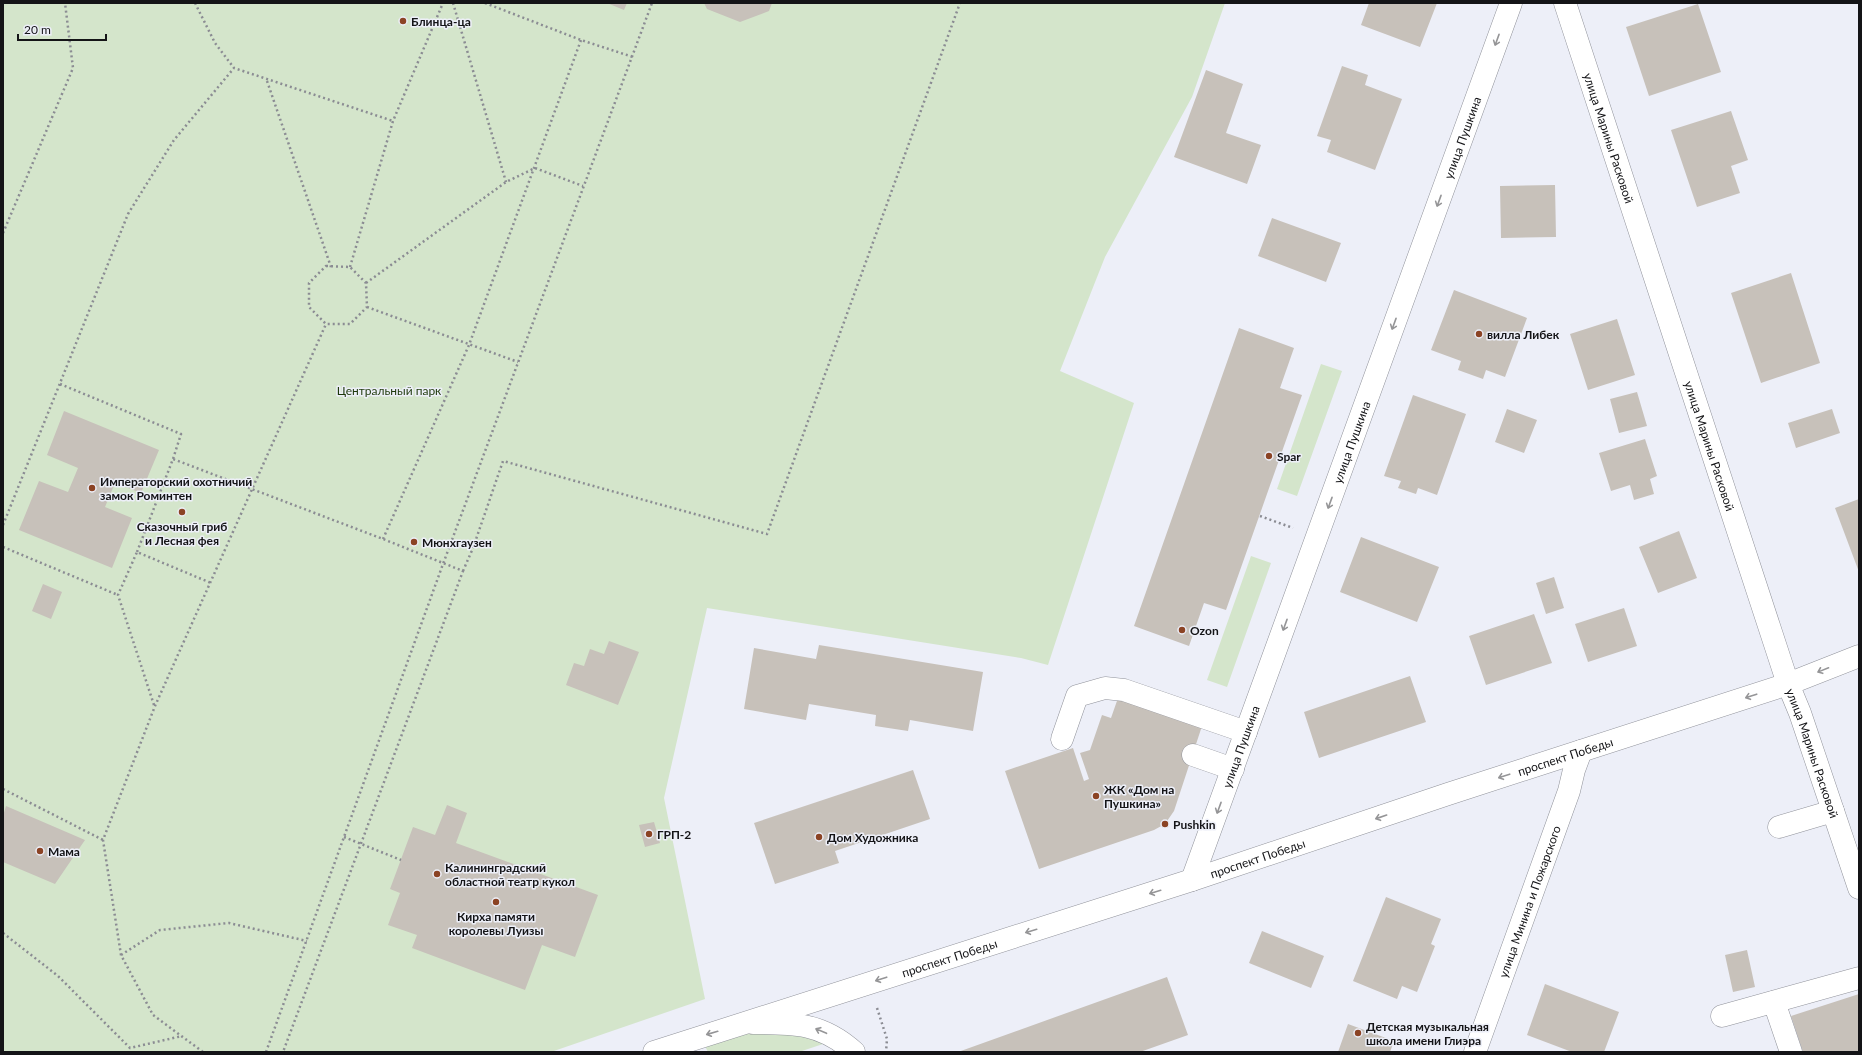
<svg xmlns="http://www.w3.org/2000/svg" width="1862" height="1055" viewBox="0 0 1862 1055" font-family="Lato,sans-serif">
<rect width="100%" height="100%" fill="#edeff8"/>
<path fill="#d4e5cb" d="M3,3H1225L1192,97L1105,257L1060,371L1134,403L1048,665L1021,658L707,608L664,798L705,999L551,1052H3Z
M1321,364L1342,371L1297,496L1277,489Z
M1251,556L1271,563L1227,687L1207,680Z
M757,1028L787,1029L826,1043L799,1052H708L703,1042Z"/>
<path fill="#c7c1ba" d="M607,3H627L624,10Z
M704,3H772L769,11L740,22L707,9Z
M1369,3H1437L1420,47L1361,25Z
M1698,4L1721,72L1649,96L1626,27Z
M1342,66L1368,75L1365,85L1402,99L1375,170L1327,152L1331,140L1317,136Z
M1206,70L1243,84L1226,133L1261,145L1247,184L1174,157Z
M1731,111L1748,160L1731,166L1740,193L1697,207L1671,130Z
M1555,185L1556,237L1501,238L1500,186Z
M1272,218L1341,243L1326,282L1258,256Z
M1791,273L1820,363L1761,383L1731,293Z
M1454,290L1527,318L1505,377L1486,370L1483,379L1458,370L1461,361L1431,350Z
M1617,319L1635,375L1588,390L1570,334Z
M1239,328L1294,348L1280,388L1302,395L1226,610L1204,603L1189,646L1134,626Z
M1637,392L1647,426L1619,433L1610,399Z
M1413,395L1466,414L1437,495L1418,488L1416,494L1398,488L1401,481L1384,476Z
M1507,409L1537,420L1524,453L1495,442Z
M1832,409L1840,433L1796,448L1788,423Z
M64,411L159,450L141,493L115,483L105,507L132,518L112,568L19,530L39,481L68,492L78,468L47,455Z
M1645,439L1657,476L1650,479L1654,494L1634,500L1630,485L1611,491L1599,453Z
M1859,499V572L1835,508Z
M1679,531L1697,578L1658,593L1639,547Z
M1361,537L1439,567L1417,622L1340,592Z
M1554,577L1564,608L1546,614L1536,583Z
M43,584L62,592L51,619L32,611Z
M1624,608L1637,646L1588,662L1575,624Z
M1534,614L1552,663L1486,685L1469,636Z
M609,641L639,652L618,705L566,685L574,663L584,666L590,649L604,654Z
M819,645L983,672L973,731L910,720L908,731L875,726L876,715L809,704L806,720L744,709L754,648L816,659Z
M1410,676L1426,722L1319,758L1304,712Z
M1118,698L1202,726L1174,811L1165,824L1154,830L1039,869L1005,771L1073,748L1084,781L1089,779L1080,753L1090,750L1102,715L1111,718Z
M913,770L930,819L835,851L839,863L775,884L754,823Z
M447,805L467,813L456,843L598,895L575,957L542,945L525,990L412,948L417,935L388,925L400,893L390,889L413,827L435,835Z
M6,806L85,840L55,884L3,862V816Z
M654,822L660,843L645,847L639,825Z
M1386,897L1441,919L1431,944L1435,946L1417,992L1402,986L1397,999L1353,981Z
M1262,931L1324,956L1311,988L1249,963Z
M1747,950L1755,987L1733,992L1725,955Z
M1167,977L1188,1035L1140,1052H958Z
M1545,984L1619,1012L1604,1052H1572L1527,1035Z
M1859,994V1052H1803L1791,1016Z
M1348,1024L1394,1041L1390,1052H1338Z"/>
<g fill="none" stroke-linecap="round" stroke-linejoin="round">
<g stroke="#90929a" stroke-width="23">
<g id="minor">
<path id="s1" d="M1565,3L1788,684L1800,713L1859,888"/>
<path d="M1062,739L1077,696L1105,688L1124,690L1246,732"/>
<path d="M1193,755L1233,769"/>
<path d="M1779,827L1833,811"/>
<path id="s2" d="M1192,880L1511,3"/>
<path d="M1774,1002L1791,1052"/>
<path d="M1722,1016L1859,978"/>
<path d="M753,1023C794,1023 822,1023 854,1052"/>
<path id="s3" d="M1475,1052L1569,791L1574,770L1581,751"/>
</g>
</g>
<g stroke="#90929a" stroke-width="23">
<g id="major">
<path id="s4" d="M654,1052L1192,880L1448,794L1788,684L1859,656"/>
</g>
</g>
<path stroke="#8b8c93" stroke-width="2.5" stroke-dasharray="2 3" stroke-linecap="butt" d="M195,3L215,43L234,68L393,121
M453,3L506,182
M485,3L581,40L633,57
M267,81L331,267
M3,233L73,68L65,3
M326,266L350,267L366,283L367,307L350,324H326L309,307V283Z
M350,267L393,121L443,3
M366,283L506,182L535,168L583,186
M367,307L518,362
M60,384L181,434L173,459
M1260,516L1293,528
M3,525L128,214L174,140L234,68
M383,539L469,345L581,40
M3,547L118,595
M137,552L173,459L383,539L463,571L283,1052
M463,571L473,548L503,461L767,534L960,3
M154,705L118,595L137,552L211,583
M3,789L103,840
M344,837L401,860
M3,933L58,976L130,1048L182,1036
M121,955L160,930L229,923L307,941
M877,1008L887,1039L886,1052
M203,1052L153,1015L121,955L103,840L155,706L326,324
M266,1052L443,564L652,3"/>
<use href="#minor" stroke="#fff" stroke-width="22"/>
<use href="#major" stroke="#fff" stroke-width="22"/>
</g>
<defs><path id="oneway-shaft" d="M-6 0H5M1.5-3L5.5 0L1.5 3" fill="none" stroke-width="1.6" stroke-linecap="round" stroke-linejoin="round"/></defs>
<g stroke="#959597">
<use href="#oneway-shaft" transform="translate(1497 40) rotate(110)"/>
<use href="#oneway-shaft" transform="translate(1439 201) rotate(110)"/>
<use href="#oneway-shaft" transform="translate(1394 324) rotate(110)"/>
<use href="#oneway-shaft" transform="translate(1330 503) rotate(110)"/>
<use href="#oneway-shaft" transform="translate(1285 625) rotate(110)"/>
<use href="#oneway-shaft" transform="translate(1823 670) rotate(158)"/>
<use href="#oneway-shaft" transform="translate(1751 696) rotate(162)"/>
<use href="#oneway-shaft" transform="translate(1504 776) rotate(162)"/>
<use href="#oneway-shaft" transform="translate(1219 808) rotate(110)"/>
<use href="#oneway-shaft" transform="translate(1381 817) rotate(161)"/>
<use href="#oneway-shaft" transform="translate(1155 892) rotate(163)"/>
<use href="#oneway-shaft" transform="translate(1031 931) rotate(163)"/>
<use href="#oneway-shaft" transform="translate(881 979) rotate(162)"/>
<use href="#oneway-shaft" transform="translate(821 1031) rotate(-157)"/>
<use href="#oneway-shaft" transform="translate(712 1033) rotate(164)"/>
</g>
<g fill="#8b4324" stroke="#edeff8" stroke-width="1.5">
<circle cx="403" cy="21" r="4"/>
<circle cx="1479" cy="334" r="4"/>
<circle cx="1269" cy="456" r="4"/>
<circle cx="92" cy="488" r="4"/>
<circle cx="182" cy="512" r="4"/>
<circle cx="414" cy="542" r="4"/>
<circle cx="1182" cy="630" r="4"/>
<circle cx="1096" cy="796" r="4"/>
<circle cx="1165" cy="824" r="4"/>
<circle cx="649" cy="834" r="4"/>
<circle cx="819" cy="837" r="4"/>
<circle cx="40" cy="851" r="4"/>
<circle cx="437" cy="874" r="4"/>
<circle cx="496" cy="902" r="4"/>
<circle cx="1358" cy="1033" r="4"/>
</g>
<g text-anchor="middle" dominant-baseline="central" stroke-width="3" stroke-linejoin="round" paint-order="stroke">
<g font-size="12" font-weight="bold" fill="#141417" stroke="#edeff8" text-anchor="start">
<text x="411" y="21">Блинца-ца</text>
<text x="1487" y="334">вилла Либек</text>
<text x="1277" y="456">Spar</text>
<text x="100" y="481">Императорский охотничий<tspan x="100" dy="14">замок Роминтен</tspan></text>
<text x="182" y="526" text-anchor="middle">Сказочный гриб<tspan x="182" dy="14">и Лесная фея</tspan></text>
<text x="422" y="542">Мюнхгаузен</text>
<text x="1190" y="630">Ozon</text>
<text x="1104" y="789">ЖК «Дом на<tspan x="1104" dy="14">Пушкина»</tspan></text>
<text x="1173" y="824">Pushkin</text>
<text x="657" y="834">ГРП-2</text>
<text x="827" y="837">Дом Художника</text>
<text x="48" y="851">Мама</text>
<text x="445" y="867">Калининградский<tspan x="445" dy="14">областной театр кукол</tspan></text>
<text x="496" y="916" text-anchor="middle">Кирха памяти<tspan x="496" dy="14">королевы Луизы</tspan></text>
<text x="1366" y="1026">Детская музыкальная<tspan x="1366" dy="14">школа имени Глиэра</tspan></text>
</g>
<g font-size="12" fill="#141417" stroke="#edeff8">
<text stroke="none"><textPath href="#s2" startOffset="790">улица Пушкина</textPath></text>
<text stroke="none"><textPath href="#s1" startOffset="142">улица Марины Расковой</textPath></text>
<text stroke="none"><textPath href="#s2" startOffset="466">улица Пушкина</textPath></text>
<text stroke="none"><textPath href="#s1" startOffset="466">улица Марины Расковой</textPath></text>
<text stroke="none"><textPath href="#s2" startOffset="142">улица Пушкина</textPath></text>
<text stroke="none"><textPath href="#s1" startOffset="790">улица Марины Расковой</textPath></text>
<text stroke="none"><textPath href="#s4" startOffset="958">проспект Победы</textPath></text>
<text stroke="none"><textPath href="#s4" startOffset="634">проспект Победы</textPath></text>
<text stroke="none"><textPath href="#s3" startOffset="160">улица Минина и Пожарского</textPath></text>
<text stroke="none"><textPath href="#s4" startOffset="310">проспект Победы</textPath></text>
</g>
<g font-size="12" fill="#1d3809" stroke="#edeff8">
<text x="389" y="390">Центральный парк</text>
</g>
</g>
<rect width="1862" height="1055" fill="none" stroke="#141417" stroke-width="8"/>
<path d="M18 34v6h88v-6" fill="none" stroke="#141417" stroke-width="2"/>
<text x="24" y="34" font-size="12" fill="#141417" stroke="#edeff8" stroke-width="3" paint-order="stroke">20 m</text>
</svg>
